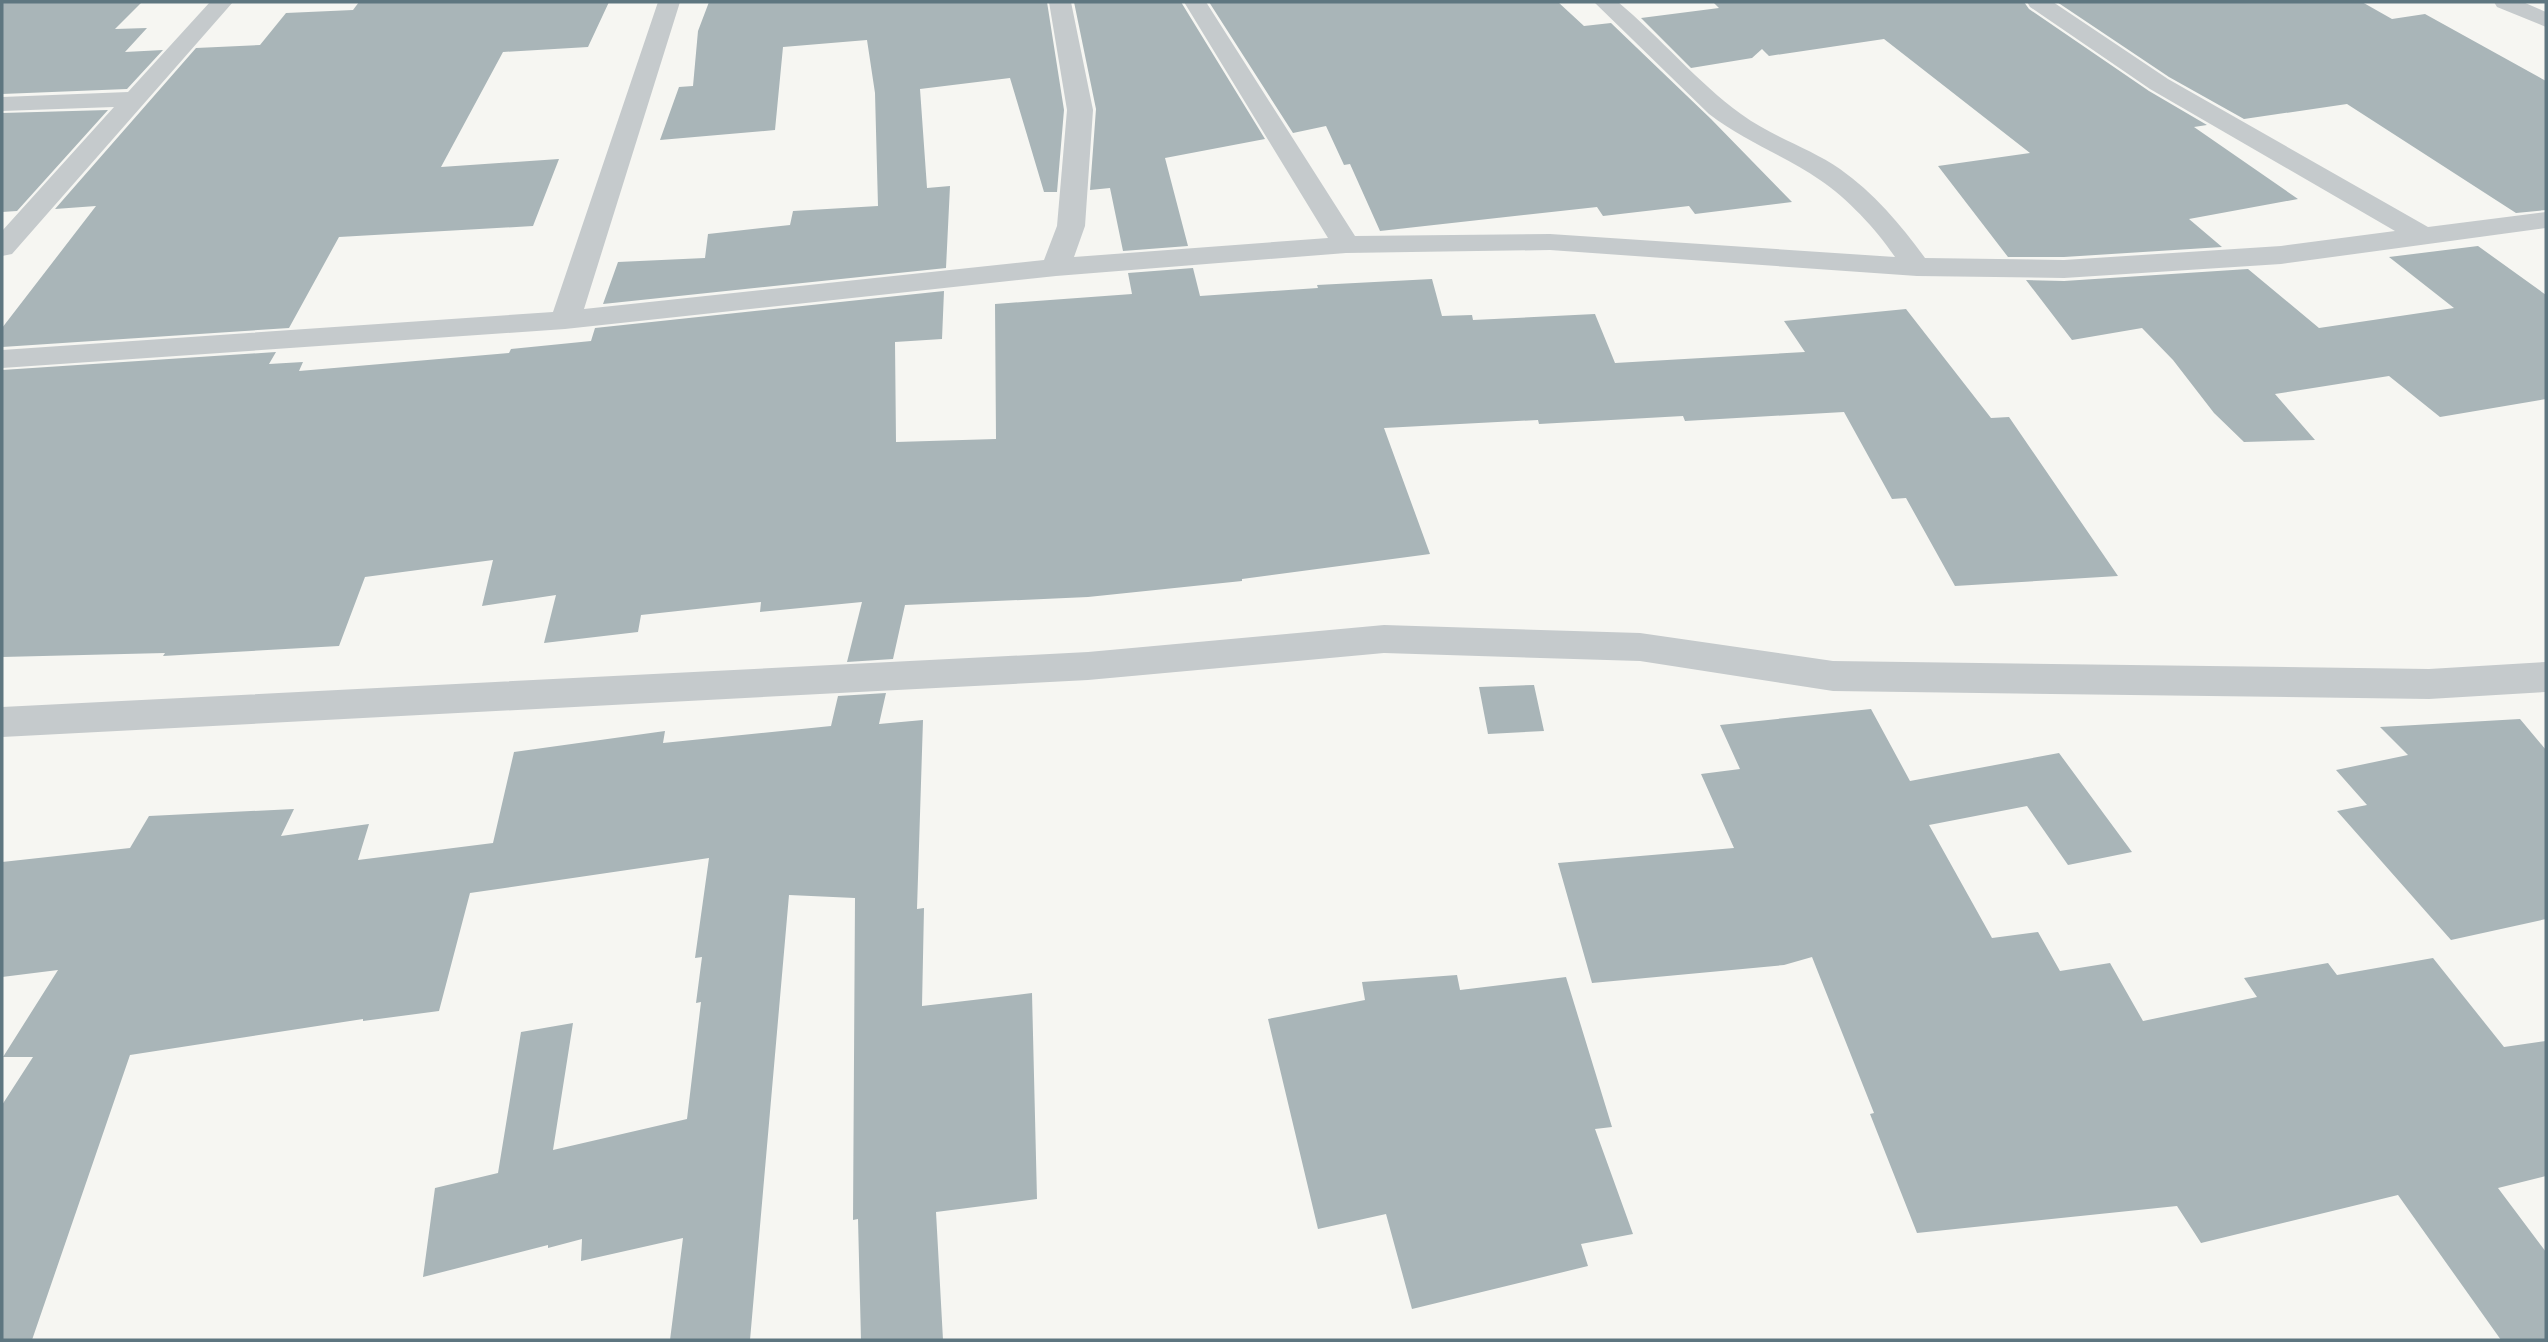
<svg xmlns="http://www.w3.org/2000/svg" width="2548" height="1342" viewBox="0 0 2548 1342" font-family="Mulish,sans-serif">
<rect width="100%" height="100%" fill="#f6f6f2"/>
<path fill="#a9b5b8" d="M2,2H142L115,29L147,28L125,52L163,50L127,89L2,94Z
M359,2H609L588,47L503,52L441,167L559,159L533,226L339,237L289,328L2,347V328L96,206L55,209L196,48L260,45L286,13L353,10Z
M709,2H1047L1064,110L1057,192H1044L1010,78L920,89L927,188L950,186L946,268L603,304L618,262L705,258L708,234L790,225L793,211L878,206L875,93L867,40L783,47L775,130L660,140L679,87L693,86L698,31Z
M1074,2H1181L1265,139L1165,158L1188,246L1123,251L1110,188L1090,190L1096,109Z
M1209,2H1558L1584,26L1611,23L1711,119L1792,202L1695,214L1689,206L1603,216L1597,207L1380,231L1350,164L1344,165L1326,126L1293,133Z
M1713,2H2024L2029,9L2149,91L2207,125L2194,127L2298,199L2189,219L2222,247L2064,257H2008L1938,166L2030,153L1884,39L1769,56L1762,49L1752,58L1691,68L1641,18L1719,8Z
M2057,2H2362L2392,19L2425,14L2546,81V210L2516,213L2347,104L2244,119L2169,77Z
M108,110L17,211L2,212V113Z
M2478,246L2546,295V399L2440,417L2389,376L2275,394L2315,440L2244,442L2214,413L2173,360L2142,328L2072,340L2026,280L2064,281L2248,269L2319,328L2454,308L2389,257Z
M1193,268L1200,296L1318,288L1317,285L1432,279L1442,316L1472,315L1473,320L1595,314L1615,363L1805,352L1784,321L1906,309L1991,418L2009,417L2118,576L1955,586L1906,498L1892,499L1844,412L1685,421L1683,416L1539,424L1538,420L1384,428L1430,554L1242,579V581L1088,597L905,605L893,659L847,662L862,602L760,612L761,602L641,615L638,632L544,643L556,595L482,606L493,560L365,577L339,646L163,656L165,653L2,657V370L276,352L269,364L303,362L299,371L509,353L511,349L591,341L595,328L944,291L942,339L895,342L896,442L996,439L995,304L1132,294L1128,273Z
M1534,685L1544,731L1488,734L1479,687Z
M886,693L879,724L923,720L917,909L924,908L922,1006L1032,993L1037,1199L936,1212L943,1340H861L858,1219L853,1220L855,898L789,895L750,1340H670L683,1238L581,1261L582,1239L548,1248V1245L423,1277L435,1188L498,1173L521,1032L573,1023L553,1150L687,1119L701,1002L696,1003L702,957L695,958L709,858L470,893L439,1011L363,1021V1019L130,1055L32,1340H2V1105L33,1057H3L58,970L2,977V862L130,848L149,816L294,809L281,836L369,824L358,860L493,843L514,752L665,731L663,743L831,726L838,696Z
M1871,709L1910,781L2059,753L2132,852L2068,865L2027,806L1929,825L1992,938L2038,932L2060,971L2110,963L2143,1021L2257,997L2244,978L2328,963L2337,975L2433,958L2504,1047L2546,1041V1176L2498,1188L2546,1252V1340H2501L2398,1195L2201,1243L2177,1206L1917,1233L1870,1114L1874,1113L1812,957L1784,965L1592,983L1558,863L1734,848L1701,774L1740,769L1720,725Z
M2520,719L2546,750V919L2451,940L2337,811L2367,805L2336,770L2408,755L2380,727Z
M1457,975L1460,990L1566,977L1612,1127L1595,1129L1633,1234L1581,1244L1588,1266L1412,1309L1386,1214L1318,1229L1268,1019L1365,1000L1362,982Z"/>
<g fill="none" stroke-linecap="round" stroke-linejoin="round">
<path fill="#c5cacc" fill-rule="evenodd" d="M210,2H233L12,254L2,256V231L114,107L2,111V97L128,92Z
M658,2H680L584,309L1044,260L1057,226L1067,110L1049,2H1071L1093,110L1085,226L1074,257L1328,238L1184,2H1206L1355,236L1550,234L1895,257C1877,230 1847,198 1820,180C1785,156 1744,141 1709,114L1594,2H1618C1660,37 1698,83 1741,114C1772,137 1810,148 1840,169C1874,193 1902,226 1925,258L2064,260L2281,246L2395,231L2150,89L2030,7L2027,2H2053L2168,79L2428,227L2546,212V228L2281,264L2064,278L1917,276L1550,250L1346,253L1056,276L565,329L2,368V350L553,312Z
M2494,2H2523L2546,12V27L2497,7Z
M1384,625L1640,633L1833,661L2429,669L2546,662V692L2429,699L1833,691L1640,661L1384,653L1088,680L2,737V707L1088,652Z"/>
</g>
<rect width="2548" height="1342" fill="none" stroke="#5e7680" stroke-width="7"/>
</svg>
